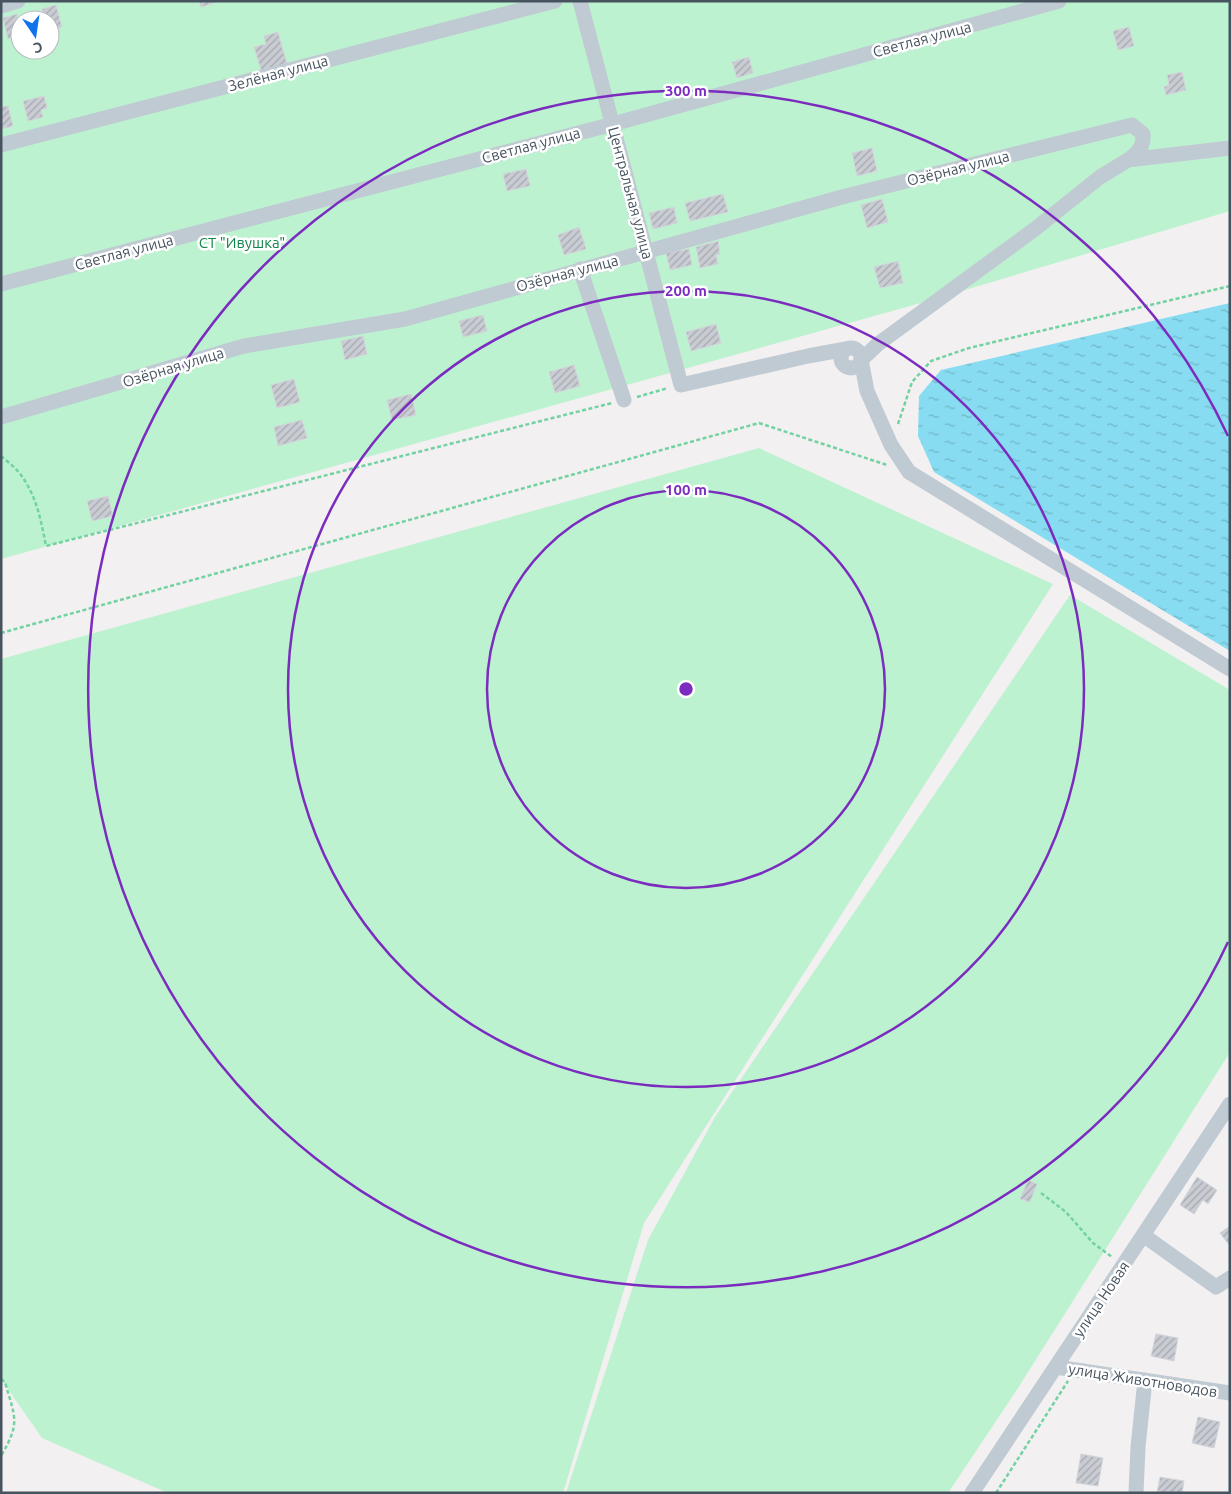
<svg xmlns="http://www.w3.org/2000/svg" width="1231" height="1494" viewBox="0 0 1231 1494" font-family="Ubuntu,sans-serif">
<defs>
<pattern id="water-ripples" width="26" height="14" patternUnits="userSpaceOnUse" patternTransform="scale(1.25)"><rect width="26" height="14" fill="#87dcf1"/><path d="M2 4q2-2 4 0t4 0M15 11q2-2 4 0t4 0" fill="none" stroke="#70b5c6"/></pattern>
<pattern id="building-hatch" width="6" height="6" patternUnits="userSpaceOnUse" patternTransform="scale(1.25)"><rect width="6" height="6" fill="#c9ccd2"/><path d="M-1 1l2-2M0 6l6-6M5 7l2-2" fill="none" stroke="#a5a8ae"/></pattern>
</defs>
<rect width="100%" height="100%" fill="#f2f0f0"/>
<path fill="#bcf2d0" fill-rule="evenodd" d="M1,1H1230V211L928,301L1,559ZM20,20H50V50H20Z
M759,448L1053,584L644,1223L563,1493H168L42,1438L1,1379V659Z
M1070,595L1230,690V1052L1018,1388L948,1493H566L648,1240L715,1117Z"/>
<path fill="url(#water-ripples)" d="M1230,303V651L934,472L918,436L919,396L941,370Z"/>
<path fill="url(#building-hatch)" stroke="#d3d6db" d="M199,1H220L201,7Z
M56,5L62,27L50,30V20H45L42,9Z
M17,14L20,27V36L8,39L3,18Z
M1129,27L1134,46L1118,50L1113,31Z
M278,32L287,64L261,70L254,47L266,44L264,36Z
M749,57L753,73L737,78L732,62Z
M1182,72L1186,90L1166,95L1164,87L1169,85L1167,75Z
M44,96L47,108L41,110L43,117L28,121L23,101Z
M8,106L13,126L1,129V107Z
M872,148L877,171L857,176L852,153Z
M526,169L530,186L507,191L503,174Z
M723,194L728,212L690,221L685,203Z
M882,199L888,222L867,228L861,205Z
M674,207L677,223L653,229L649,213Z
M579,227L586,249L564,255L558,235Z
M718,241L720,254L716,255L718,264L700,268L696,247Z
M689,249L692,265L670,270L666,253Z
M898,261L903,283L880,288L874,267Z
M483,315L487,331L463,337L459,321Z
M716,324L721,343L691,351L686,332Z
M363,336L367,354L345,360L341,341Z
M574,365L580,386L555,393L549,372Z
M294,379L300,402L277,408L271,385Z
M411,394L416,415L392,420L387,400Z
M302,420L307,438L278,446L274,427Z
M108,496L113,516L92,521L87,501Z
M1197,1177L1217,1190L1208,1204L1203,1200L1194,1214L1180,1205Z
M1028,1180L1037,1184L1030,1202L1020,1199Z
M1230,1226V1246L1220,1233Z
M1156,1334L1178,1338L1174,1361L1151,1356Z
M1198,1417L1220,1422L1214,1448L1192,1443Z
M1081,1454L1103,1458L1098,1486L1076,1483Z
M1160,1477L1184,1481L1182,1493H1157Z"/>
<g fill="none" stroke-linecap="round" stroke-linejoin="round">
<path stroke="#72d2a1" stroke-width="2.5" stroke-dasharray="4 2.5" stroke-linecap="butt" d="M637,397L668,388
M898,424L912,382L931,361L969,348L1230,286
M1,456C8,462 16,468 21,475C37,497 41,521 46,546L612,403
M1,633L759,423L887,465
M1041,1193L1066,1212L1093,1243L1112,1257
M1,1379L5,1382C15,1418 21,1422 1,1456
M996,1493L1068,1381"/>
<path stroke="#c0cad2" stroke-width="15" d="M580,1L681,385L808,356L846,349
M1,6L18,1
M1,145L555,1
M1230,148L1128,160L1100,177L1035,229L878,344L861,360L867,391L891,445L909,472L1230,669
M580,269L624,400
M1,284L613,124L1059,1
M841 358a10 10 0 1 1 20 0a10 10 0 1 1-20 0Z
M1,417L244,346L405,319L842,197L1132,125L1143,134C1144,147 1138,152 1128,160
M1143,1235L1216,1287L1230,1278
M1056,1367L1230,1393
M972,1493L1230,1104
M1136,1493L1138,1447L1145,1380"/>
</g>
<g fill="none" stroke="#7b2cbf" stroke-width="2.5">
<circle cx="686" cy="689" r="199"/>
<circle cx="686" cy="689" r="398"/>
<path d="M1228 942A598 598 0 1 1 1228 436"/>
</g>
<g text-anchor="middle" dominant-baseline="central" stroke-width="5" stroke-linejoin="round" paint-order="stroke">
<g font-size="15" fill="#47535e" stroke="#fff">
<text transform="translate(922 39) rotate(-15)">Светлая улица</text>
<text transform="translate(278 73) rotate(-15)">Зелёная улица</text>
<text transform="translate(531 145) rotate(-15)">Светлая улица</text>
<text transform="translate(958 168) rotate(-14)">Озёрная улица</text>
<text transform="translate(631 193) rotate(75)">Центральная улица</text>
<text transform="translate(124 252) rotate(-15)">Светлая улица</text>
<text transform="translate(567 273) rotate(-15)">Озёрная улица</text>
<text transform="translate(173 367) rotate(-17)">Озёрная улица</text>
<text transform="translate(1101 1299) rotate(-56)">улица Новая</text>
<text transform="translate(1143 1380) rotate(9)">улица Животноводов</text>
</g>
<g font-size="15" fill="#12854a" stroke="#fff">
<text x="242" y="242">СТ "Ивушка"</text>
</g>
</g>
<circle cx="686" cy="689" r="8" fill="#7b2cbf" stroke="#fff" stroke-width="2.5"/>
<g font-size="15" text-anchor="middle" font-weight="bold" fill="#7b2cbf" stroke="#fff" stroke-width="5" stroke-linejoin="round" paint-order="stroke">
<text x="686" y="96">300 m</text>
<text x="686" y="296">200 m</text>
<text x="686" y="495">100 m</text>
</g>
<rect width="1231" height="1494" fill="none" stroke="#47535e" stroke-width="5"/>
<g transform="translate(35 35) rotate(167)"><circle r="24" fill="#ffffff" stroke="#b5babf"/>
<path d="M0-4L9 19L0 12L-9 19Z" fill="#1073ec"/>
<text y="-8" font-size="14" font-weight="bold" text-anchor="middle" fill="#47535e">С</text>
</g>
</svg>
